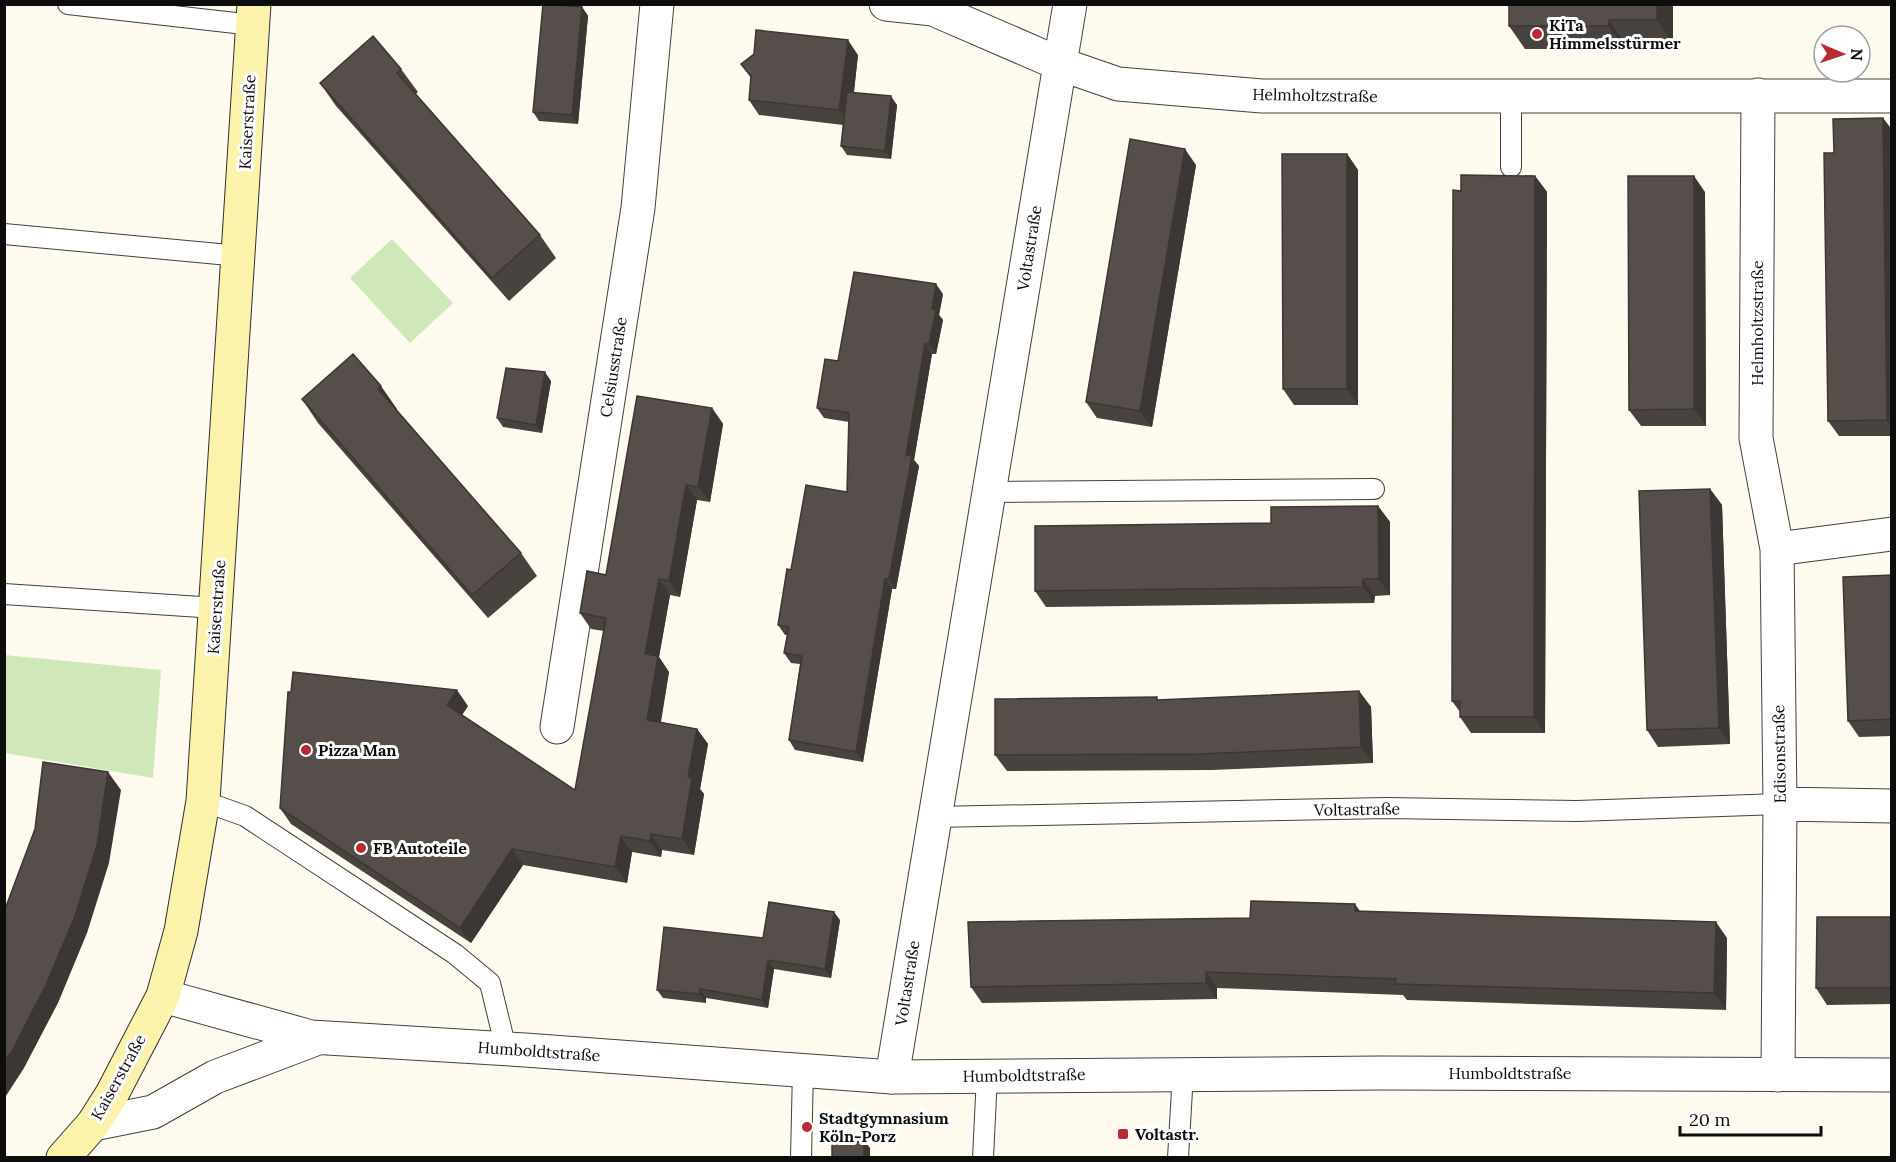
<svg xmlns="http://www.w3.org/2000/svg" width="1896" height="1162" viewBox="0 0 1896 1162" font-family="Lora,serif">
<rect width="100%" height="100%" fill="#fefbee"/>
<path fill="#d0e7b9" d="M392,239L453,303L410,343L350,278Z
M4,655L161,670L153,778L5,753Z"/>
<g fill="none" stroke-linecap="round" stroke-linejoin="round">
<g stroke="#404040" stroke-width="22">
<path id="service" d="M68,4L253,25
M1511,96V167
M4,234L240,256
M988,492L1374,489
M4,594L216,608
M203,801L245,816L455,954L490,983L506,1049
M935,817L1387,808L1577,811L1780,804
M801,1158L803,1070
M983,1158L987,1076
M1178,1158L1183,1073"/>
</g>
<g stroke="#404040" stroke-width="35">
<path id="minor" d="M886,4L933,9L1060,64L1118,84L1262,96H1892
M1758,95L1756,438L1777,549
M557,727L638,208L657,4
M1780,804L1892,806
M1778,1075L1780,804L1777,549L1892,534
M892,1077L1070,4"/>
</g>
<g stroke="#404040" stroke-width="35">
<path id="tertiary" d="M163,996L311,1037L525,1050L892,1077L1380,1073L1892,1075
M93,1124L153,1112L215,1077L318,1038"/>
</g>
<g stroke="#2f2f2f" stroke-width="35">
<path id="secondary" d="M63,1158L93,1124L112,1094L163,996L181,931L203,801L254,4"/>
</g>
<use href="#service" stroke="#fff" stroke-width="20"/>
<use href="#minor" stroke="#fff" stroke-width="33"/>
<use href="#tertiary" stroke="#fff" stroke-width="33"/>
<use href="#secondary" stroke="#fbf3ac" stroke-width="33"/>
</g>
<path fill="#494340" d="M1673,4V43L1625,44V49H1525L1509,26Z
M582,7L588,16L578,124L539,121L533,112Z
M858,55L854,92L897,105L891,159L847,155L841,146L843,125L759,115L749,100L751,78L741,64Z
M401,69L418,92L416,94L540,235L556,258L509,301L336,106L320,83Z
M1883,118L1892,130V436H1839L1828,421L1834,153Z
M1347,154L1358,170V405H1294L1283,389Z
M1196,165L1152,427L1097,418L1086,402Z
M1535,176L1547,192L1545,733H1471L1460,717V712L1452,701L1461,191Z
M1705,192L1706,426H1641L1629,410Z
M943,294L939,315L943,320L936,354H932L914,460L919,466L896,589H892L863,762L795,750L789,740L800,664L791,663L784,653L787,635H785L778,625L791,570L847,492L849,422L824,418L817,408L838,361Z
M551,381L542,433L503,427L497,418Z
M302,399L397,409V410L521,553L537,576L488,618L318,423Z
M712,408L723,424L710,502L697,500L680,597L670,595L659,657L669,672L661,722L697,729L708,744L700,789L704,794L694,855L662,850L661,857L632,852L627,883L523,865L471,943L291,824L280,808L468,706L462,715L575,790L604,631L591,629L580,613L606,575Z
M1710,489L1722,505L1730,744L1658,747L1647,730Z
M1378,506L1390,522V595L1375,596L1374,603L1046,607L1035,591L1271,523Z
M1892,575V736L1859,737L1848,721Z
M1359,691L1371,707L1373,763L1212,770L1007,771L995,755L1159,700Z
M1360,911L1727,938L1726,1010L1407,1000L1403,995L1217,988V999L982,1003L971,987L1250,918Z
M1892,917V1004L1827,1005L1816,988Z
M840,920L831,978L774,969L768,1008L706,998V1003L663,998L657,990L763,938Z"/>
<path fill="#3c3734" d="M1657,4H1673V43L1657,20Z
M582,7L588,16L578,124L572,115Z
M1609,20L1625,44V49L1608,26Z
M848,40L858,55L850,125L839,110Z
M891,96L897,105L891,159L885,151Z
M1883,118L1892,130V427L1887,420Z
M1185,149L1196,165L1152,427L1140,411Z
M1347,154L1358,170V405L1347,389Z
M1535,176L1547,192L1545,733L1534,717Z
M1694,176L1705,192L1706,426L1694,409Z
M936,284L943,294L939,315L943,320L936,354L929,344L932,309Z
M925,344L932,354L914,460L919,466L896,589L889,579L906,455Z
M545,372L551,381L542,433L536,425Z
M381,386L397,409L395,412L378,389Z
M712,408L723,424L710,502L698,487Z
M686,485L697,500L680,597L669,581Z
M1710,489L1722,505L1730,744L1719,728Z
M1378,506L1390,522V595L1379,579Z
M659,579L670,595L659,657L669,672L658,736L647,720L645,654Z
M885,579L892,589L863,762L856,752Z
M1363,579L1375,596L1374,603L1363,587Z
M457,690L468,706L458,721L447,705Z
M1359,691L1371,707L1373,763L1361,747Z
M697,729L708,744L700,789L704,794L694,855L682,839L688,777Z
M108,772L121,790L109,863L87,933L58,1003L24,1068L4,1099V1062Z
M651,834L662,850L661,857L650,841Z
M621,836L632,852L627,883L615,867Z
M512,849L523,865L471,943L460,928Z
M1355,904L1366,920L1355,911Z
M834,912L840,920L831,978L825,969Z
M1716,922L1727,938L1726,1010L1714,993Z
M768,960L774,969L768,1008L762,1000Z
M1206,972L1217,988V999L1206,983Z
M700,989L706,998V1003L700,994Z
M864,1140L870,1148V1158H864Z"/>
<path fill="#554e4a" stroke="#3c3734" stroke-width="1.5" d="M543,4L582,7L572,115L533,112Z
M1509,4H1657V20H1609L1608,26H1509Z
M756,30L848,40L839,110L749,100L751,76L741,64L754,54Z
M373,36L401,69L397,73L540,235L492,278L320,83Z
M847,92L891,96L885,151L841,146Z
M1883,118L1887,420L1828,421L1824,153H1834L1833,119Z
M1130,139L1185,149L1140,411L1086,402Z
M1282,154H1347V389H1283Z
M1461,175L1535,176L1534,717H1460V701H1452L1453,190L1461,191Z
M1628,176H1694V409L1629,410Z
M854,272L936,284L932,309L936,310L929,344H925L906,455L912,456L889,579H885L856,752L789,740L802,656L784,653L789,627L778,625L787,569L791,570L806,485L847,492L849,413L817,408L825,359L838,361Z
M353,354L381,386L378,389L521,553L472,595L302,399Z
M506,368L545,372L536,425L497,418Z
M637,396L712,408L698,487L686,485L669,581L659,579L645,654L658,656L647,720L697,729L688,777L692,778L682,839L651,834L650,841L621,836L615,867L512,849L460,928L280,808L288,692H291L293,672L457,690L447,705L575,790L606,618L580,613L587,571L606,575Z
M1710,489L1719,728L1647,730L1639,491Z
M1378,506L1379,579H1363V587L1035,591V526L1271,523V507Z
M1892,575V719L1848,721L1843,577Z
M1359,691L1361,747L1201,754L995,755V699L1157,697V700Z
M43,762L108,772L97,845L75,916L46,985L12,1051L4,1062V912L35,829Z
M1251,901L1355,904V911L1716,922L1714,993L1395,984L1396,979L1206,972V983L971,987L968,922L1250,918Z
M769,902L834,912L825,969L768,960L762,1000L700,989V994L657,990L664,927L763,938Z
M1817,917H1892V988H1816Z
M832,1139L864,1140V1158H832Z"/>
<g fill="#b62c30" stroke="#fff" stroke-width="2">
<circle cx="1537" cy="34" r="6"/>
<circle cx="306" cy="750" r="6"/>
<circle cx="361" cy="848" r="6"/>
<circle cx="807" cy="1127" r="6"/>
<rect x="1117" y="1128" width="12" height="12" rx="3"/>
</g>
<g text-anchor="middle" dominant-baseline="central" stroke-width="6" stroke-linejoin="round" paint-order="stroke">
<g font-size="16" font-weight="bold" fill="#0d0d0d" stroke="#fff" text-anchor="start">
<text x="1549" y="25">KiTa<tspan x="1549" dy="18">Himmelsstürmer</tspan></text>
<text x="318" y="750">Pizza Man</text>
<text x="373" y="848">FB Autoteile</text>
<text x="819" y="1118">Stadtgymnasium<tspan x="819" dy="18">Köln-Porz</tspan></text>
<text x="1135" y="1134">Voltastr.</text>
</g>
<g font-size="16" fill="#0d0d0d" stroke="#fff">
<text transform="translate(1315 95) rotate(1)">Helmholtzstraße</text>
<text transform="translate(247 122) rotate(-87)">Kaiserstraße</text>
<text transform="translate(1029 248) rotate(-81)">Voltastraße</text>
<text transform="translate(1757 323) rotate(-90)">Helmholtzstraße</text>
<text transform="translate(613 367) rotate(-81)">Celsiusstraße</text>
<text transform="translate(216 607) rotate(-86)">Kaiserstraße</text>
<text transform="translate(1779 754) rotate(-91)">Edisonstraße</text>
<text transform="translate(1357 809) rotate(-1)">Voltastraße</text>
<text transform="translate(907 983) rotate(-81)">Voltastraße</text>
<text transform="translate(539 1051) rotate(4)">Humboldtstraße</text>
<text x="1510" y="1073">Humboldtstraße</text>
<text transform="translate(1024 1075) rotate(-1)">Humboldtstraße</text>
<text transform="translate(118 1077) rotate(-61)">Kaiserstraße</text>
</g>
</g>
<rect width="1896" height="1162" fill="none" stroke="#0d0d0d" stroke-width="12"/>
<g transform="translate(1842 54) rotate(92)"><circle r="28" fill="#ffffff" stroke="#9e9e9e" stroke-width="1.5"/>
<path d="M0-4.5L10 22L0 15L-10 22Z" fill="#b62c30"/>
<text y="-9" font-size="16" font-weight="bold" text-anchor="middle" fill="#0d0d0d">N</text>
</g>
<path d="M1680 1126v9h141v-9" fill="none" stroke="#0d0d0d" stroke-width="3"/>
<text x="1689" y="1126" font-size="18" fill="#0d0d0d" stroke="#ffffff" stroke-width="4.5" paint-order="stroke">20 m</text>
</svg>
